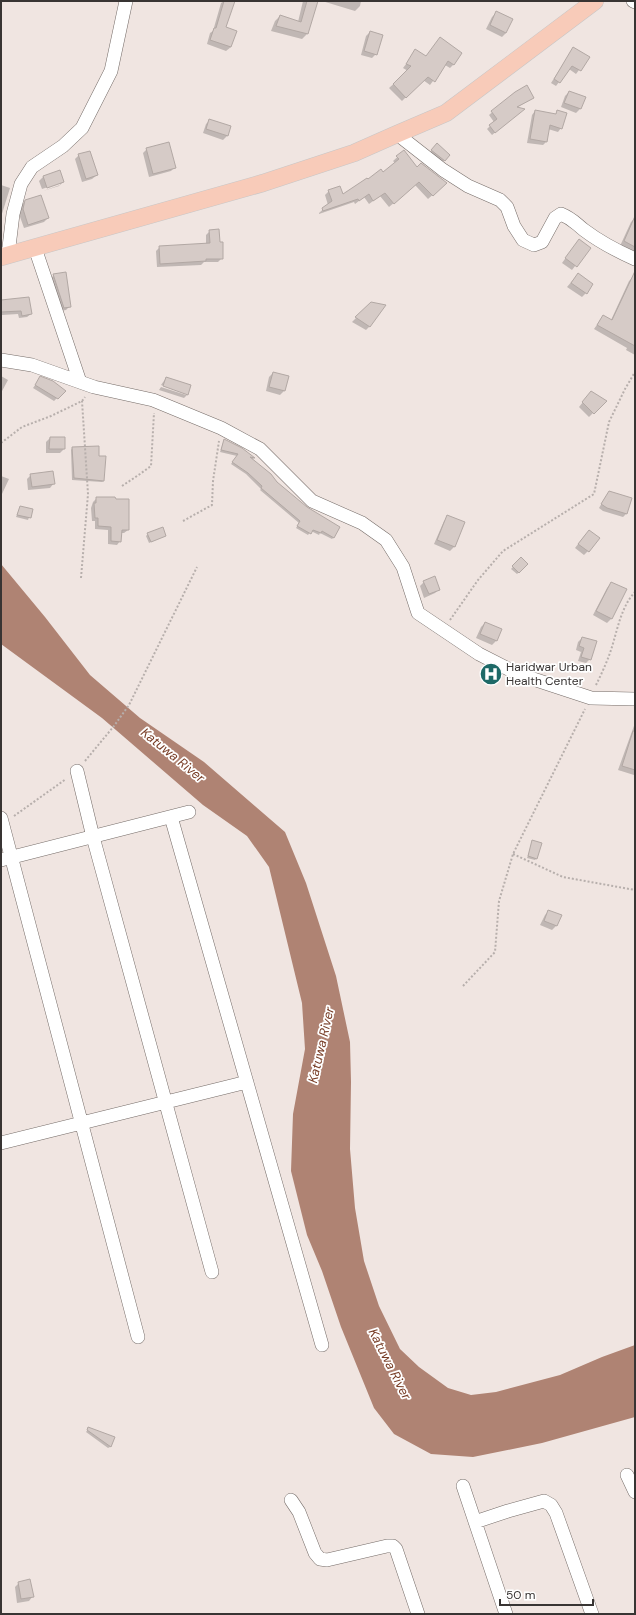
<svg xmlns="http://www.w3.org/2000/svg" width="636" height="1615" viewBox="0 0 636 1615" font-family="'DM Sans',sans-serif">
<rect width="100%" height="100%" fill="#f0e5e1"/>
<path fill="#af8373" d="M1,564L45,617L90,675L140,718L204,762L285,832L306,883L336,976L350,1042L351,1082L350,1149L355,1208L364,1261L379,1306L400,1349L419,1367L448,1388L471,1395L496,1392L560,1375L602,1357L635,1345V1417L542,1443L473,1457L431,1454L394,1434L374,1408L341,1327L322,1271L307,1235L291,1171L293,1114L305,1049L302,1003L269,867L247,836L203,805L102,718L1,644Z"/>
<path fill="#0003" d="M224,1H231L225,28L231,47L226,51L207,44L210,33L213,31L221,3Z
M303,1H317L307,34L302,39L271,31L275,21L280,16L298,22Z
M322,1H361L360,6L355,11Z
M496,13L506,33L502,37L486,29L492,17Z
M370,32L376,54L372,58L361,55L366,36Z
M440,39L454,64L450,68L445,65L430,85L423,80L402,101L389,88L408,71L403,68L416,51L426,57Z
M573,49L588,58L576,74L569,69L556,86L551,83Z
M515,92L533,98L516,108L521,111L492,135L487,129L494,122L489,115Z
M569,92L580,109L576,113L561,107L565,96Z
M535,111L555,115L558,112L561,128L558,132L548,129L546,142L543,145L527,143L532,115Z
M210,120L227,136L223,140L203,133L206,124Z
M147,149L175,167L171,171L149,177L143,153Z
M433,149L449,155L440,165L428,155Z
M404,151L417,168L446,183L428,199L415,185L389,207L380,196L369,204L364,197L355,204L354,202L319,214V213L328,205L325,195L329,191L342,196L383,173L395,163L393,161Z
M79,155L97,175L92,179L82,182L75,159Z
M43,177L63,182L59,186L43,191L60,185V183L42,189L39,181Z
M1,185L10,188L1,217Z
M26,201L48,218L44,222L24,228L19,214L21,205Z
M635,218V252L620,246L631,222Z
M210,231L222,258L218,262H204L201,265L157,267L156,251L160,247L206,244V235Z
M575,245L589,248L572,270L562,263Z
M578,274L586,293L582,297L567,287Z
M54,275L70,306L66,310L60,311L50,279Z
M633,277H635V355L626,350L627,348L594,329L603,316L611,320L629,281Z
M371,303L370,326L366,330L352,322Z
M2,304L31,314L27,317L19,318L18,314L2,315Z
M273,373L288,376L284,391L280,395L266,391L269,377Z
M1,376L8,380L1,393Z
M166,378L190,385L188,394L184,398L159,390L161,387L186,395V393L161,385Z
M38,381L64,391L54,401L33,388Z
M587,397L605,401L589,417L579,407Z
M50,438L64,449L60,453H46V442Z
M224,440L241,449L254,458L252,460L334,537L332,539L320,533L319,535L311,531L308,535L296,528L299,523L260,490L261,489L246,474L231,464L237,456L220,452Z
M72,448L98,457L104,481L102,482L72,480L71,450Z
M31,475L54,483L50,488L28,490L27,479Z
M1,476L9,479L2,494L1,493Z
M606,496L626,514L623,517L603,511L599,508Z
M97,498L128,500V530L124,533H121L120,541L117,545L108,544V530L95,529V521H92L91,508L93,502Z
M20,507L32,510L28,520L16,517Z
M448,517L463,523L454,547L450,551L434,544L444,521Z
M148,534L165,536L149,543L146,536Z
M585,535L588,551L584,555L575,548Z
M521,558L527,564L517,574L511,569Z
M424,582L439,589L435,593L424,598L420,586Z
M611,583L626,590L611,619L607,623L593,615L607,588Z
M485,623L501,629L496,641L492,645L476,638L481,627Z
M582,638L590,659L586,663L578,661L581,652L576,650L578,642Z
M635,723V774L634,775L618,770Z
M533,841L536,859L535,860L527,858Z
M549,911L560,916L556,926L552,930L540,925L545,915Z
M89,1428L114,1438L110,1447L108,1448L86,1432Z
M19,1583L33,1596L29,1601L17,1603L15,1587Z"/>
<path fill="#d6cbc7" stroke="#b2a8a4" d="M224,1H235L226,27L237,31L231,47L210,40L214,28H216Z
M307,1H318L308,34L276,26L280,15L301,22Z
M496,11L513,19L506,33L490,25Z
M370,31L383,35L377,55L364,51Z
M440,37L462,53L454,65L448,61L435,82L428,77L406,98L393,84L411,66L406,64L415,49L426,56Z
M573,47L590,57L581,71L572,66L560,83L554,79Z
M527,85L534,98L517,107L525,109L495,133L489,125L497,119L491,111L515,92Z
M569,91L586,97L581,109L564,103Z
M535,110L556,114L557,110L567,113L562,129L550,125L547,142L530,139Z
M209,119L231,126L228,136L206,129Z
M169,142L176,168L153,174L146,148Z
M437,143L450,155L445,161L431,150Z
M404,150L417,167L421,163L447,183L433,196L419,182L394,204L385,193L373,201L369,194L359,201L358,199L323,211L322,208L332,201L328,190L340,186L343,194L367,178L368,179L381,169L383,172L399,159L396,156Z
M90,151L98,175L86,179L78,154Z
M60,170L64,182L47,188L43,176Z
M41,195L49,218L28,225L23,209L25,200Z
M635,216V247L624,241Z
M219,229L220,242H223V259H206V261L160,264L159,246L210,243L209,230Z
M579,239L591,248L577,267L565,258Z
M635,271V346L597,325L603,315L612,320Z
M66,272L71,307L64,308L53,274Z
M578,273L593,284L587,294L571,283Z
M29,297L32,314L22,316L21,311L1,312V300Z
M371,302L386,305L370,327L355,317Z
M273,372L289,376L285,391L269,387Z
M40,376L53,381L66,391L58,399L35,385Z
M166,377L191,385L188,395L163,386Z
M591,391L607,401L594,414L582,402Z
M50,437H65V449H49Z
M224,439L242,448L255,458L250,457L271,474L277,482L307,507L340,527L334,538L322,531L321,533L313,530L311,534L297,526L300,521L261,488L262,486L248,473L232,462L238,454L221,450Z
M99,446V456H106L104,481L74,478L72,447Z
M53,471L55,484L32,487L30,474Z
M609,491L632,498L627,514L607,508L601,504Z
M96,497H115L116,499H129V530H122L121,542L111,541V527L98,526V518H95L94,503H96Z
M20,506L33,509L31,518L17,515Z
M447,515L465,522L455,547L437,540Z
M163,527L166,536L151,542L147,533Z
M589,530L600,538L589,552L578,544Z
M521,557L528,564L519,573L512,566Z
M435,576L440,590L429,594L423,581Z
M611,582L627,589L612,619L596,611Z
M485,622L502,629L497,641L480,634Z
M582,637L597,641L591,660L581,657L584,648L579,646Z
M633,731H635V770L622,766Z
M532,840L542,843L537,859L528,856Z
M548,910L562,915L557,926L544,921Z
M88,1427L115,1437L111,1447L87,1430Z
M30,1579L34,1597L21,1599L18,1582Z"/>
<g fill="none" stroke-linecap="round" stroke-linejoin="round">
<g stroke="#756c68" stroke-width="14">
<path id="minor" d="M633,1L635,2
M397,134L443,170L468,186L500,200L507,207L514,226L523,240L534,245L542,242L555,218L561,214C573,219 575,223 584,230C600,242 617,251 635,259
M35,248L80,382
M8,255L13,214L21,184L32,167L63,146L82,128L111,71L126,1
M1,360L32,365L94,387L153,400L221,428L260,449L312,501L362,523L386,540L403,567L418,613L479,654L518,674L591,698L635,699
M77,771L93,837L212,1272
M171,817L322,1345
M1,818L138,1337
M1,860L189,812
M1,1143L247,1082
M627,1475L635,1492
M463,1486L506,1614
M291,1500L299,1512L315,1553L320,1559L327,1560L387,1546H393L396,1549L418,1614
M475,1522L508,1511L544,1501L551,1505L556,1513L592,1614"/>
</g>
<g stroke="#c7c6c6" stroke-width="18">
<path id="major" d="M1,257L263,183L354,153L397,134L446,113L595,1"/>
</g>
<path stroke="#b7afac" stroke-width="2" stroke-dasharray="2 2" stroke-linecap="butt" d="M1,443L22,427L51,416L82,401L85,397
M122,486L140,474L151,466L154,413
M183,521L212,505L213,481L219,441
M81,578L88,494L82,401
M450,620L478,580L503,551L594,494L609,422L625,389L635,372
M596,685C601,675 606,664 610,653C617,633 620,608 635,592
M85,761L114,726L129,705L197,567
M14,816L66,779
M513,854L563,877L635,890
M463,986L495,952L499,901L513,854L585,709"/>
<use href="#minor" stroke="#fff" stroke-width="13"/>
<use href="#major" stroke="#f8cbb9" stroke-width="17"/>
</g>
<defs>
<g id="hospital-disc" transform="scale(1.15)"><circle r="9.5" fill="#1d6967" stroke="#fff"/><path d="M-5-5h3v3.5h4V-5h3V5h-3V1.5h-4V5h-3Z" fill="#fff"/></g>
</defs>
<g fill-rule="evenodd">
<use href="#hospital-disc" x="491" y="674"/>
</g>
<g text-anchor="middle" dominant-baseline="central" stroke-width="3.5" stroke-linejoin="round" paint-order="stroke">
<g font-size="12" fill="#383433" stroke="#fff" text-anchor="start">
<text x="506" y="667">Haridwar Urban<tspan x="506" dy="14">Health Center</tspan></text>
</g>
<g font-size="13" font-style="italic" fill="#783d26" stroke="#fff">
<text transform="translate(173 755) rotate(39)">Katuwa River</text>
<text transform="translate(321 1045) rotate(-77)">Katuwa River</text>
<text transform="translate(390 1364) rotate(63)">Katuwa River</text>
</g>
</g>
<rect width="636" height="1615" fill="none" stroke="#383433" stroke-width="4"/>
<path d="M500 1599v6h93v-6" fill="none" stroke="#383433" stroke-width="2"/>
<text x="506" y="1599" font-size="12" fill="#383433" stroke="#ffffff" stroke-width="3" paint-order="stroke">50 m</text>
</svg>
